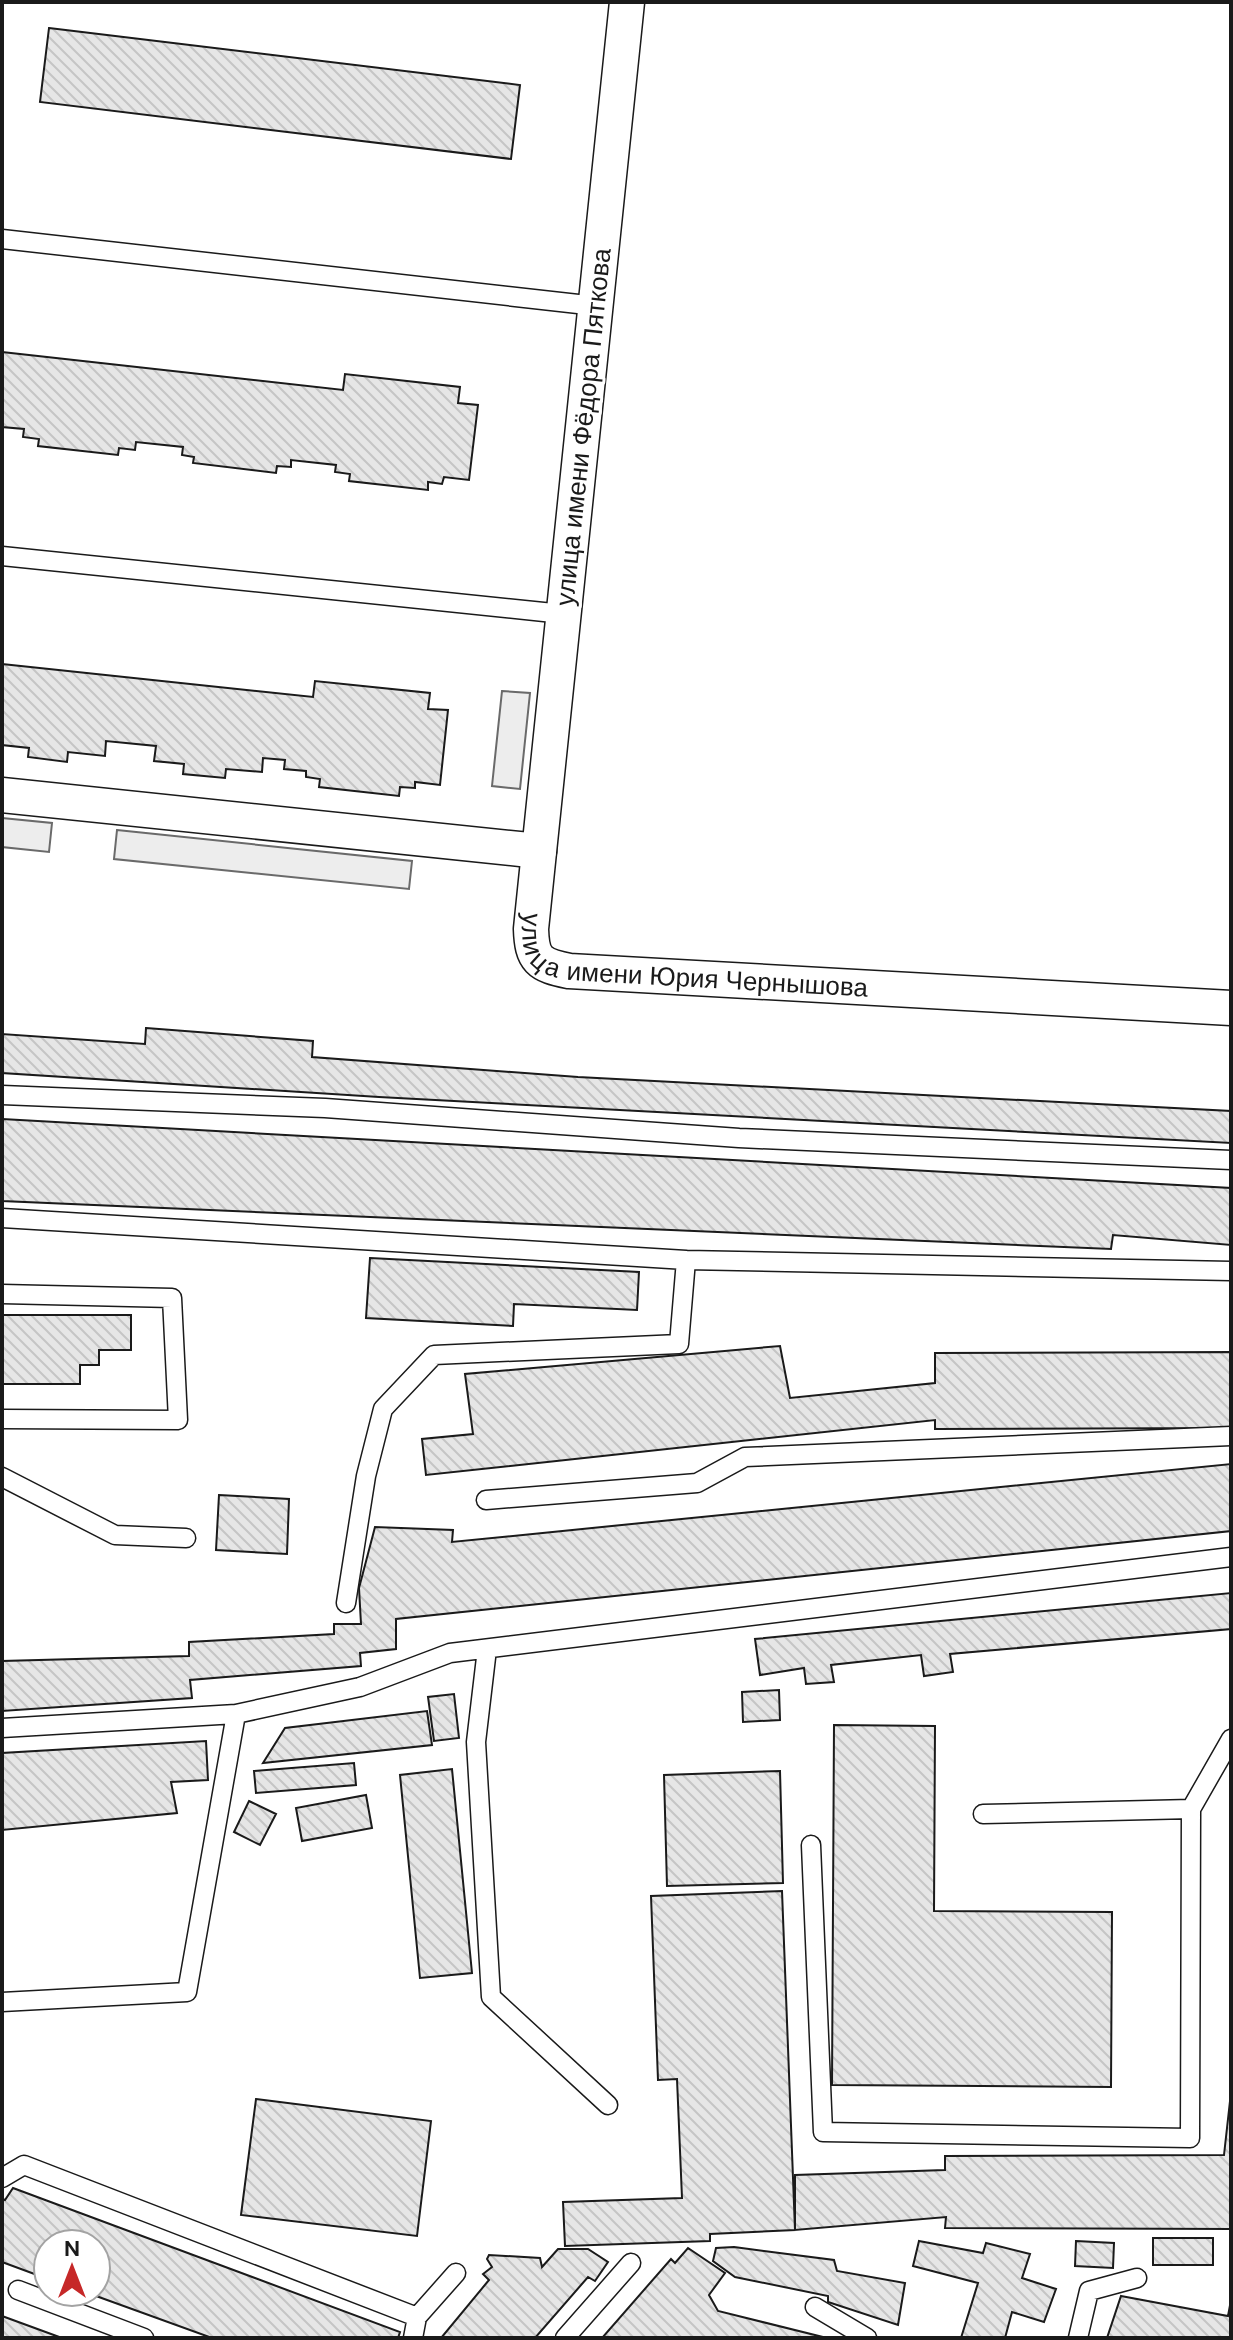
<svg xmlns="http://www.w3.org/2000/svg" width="1233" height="2340" viewBox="0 0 1233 2340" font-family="'DM Sans',sans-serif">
<defs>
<pattern id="building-back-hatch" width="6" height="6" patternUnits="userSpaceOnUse" patternTransform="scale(2)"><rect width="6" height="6" fill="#e6e6e6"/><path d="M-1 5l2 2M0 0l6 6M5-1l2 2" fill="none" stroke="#c5c5c5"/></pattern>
</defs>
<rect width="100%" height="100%" fill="#fff"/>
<path fill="#ededed" stroke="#6a6a6a" stroke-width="2" d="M502,691L530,693L520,789L492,786Z
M2,818L52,823L49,852L2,847Z
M117,830L412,861L409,889L114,859Z"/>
<path fill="url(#building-back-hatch)" stroke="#1a1a1a" stroke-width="2" d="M49,28L520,85L511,159L40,102Z
M2,352L343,390L345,374L460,387L458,403L478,405L469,480L444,477L442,484L428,482V490L349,481L350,474L335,472L336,465L291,460V467L277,466L276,473L193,463L194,457L182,455L183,447L136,442L135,450L119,448L118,455L38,446L39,439L23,437L24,429L2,427Z
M2,664L313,697L315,681L430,693L428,709L448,710L440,785L415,782V788L400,787L399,796L319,787L320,779L306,777V771L284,769L285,760L263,758L262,772L226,769L225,778L183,774L184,764L154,761L156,746L106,741L105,756L68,752L67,762L28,757L29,748L2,745Z
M146,1028L313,1041L312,1057L578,1077L1231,1111V1143L379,1097L2,1073V1034L145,1044Z
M2,1119L1231,1188V1245L1113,1235L1111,1249L2,1201Z
M370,1258L639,1272L637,1310L514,1304L513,1326L366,1318Z
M2,1315H131V1350H99V1365H80V1384H2Z
M780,1346L790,1398L935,1383V1353L1231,1352V1428L935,1429V1420L426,1475L422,1439L473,1434L465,1374Z
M1231,1464V1531L396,1619V1649L360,1653L361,1666L190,1680L192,1698L2,1711V1661L189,1656V1642L334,1634V1624H361L359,1588L375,1527L453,1530L452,1542Z
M219,1495L289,1499L287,1554L216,1550Z
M1231,1593V1629L950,1654L953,1672L924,1676L921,1655L831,1665L834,1682L806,1684L804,1668L760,1675L755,1639Z
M779,1690L780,1720L743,1722L742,1692Z
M454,1694L459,1738L434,1741L428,1697Z
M427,1711L432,1745L263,1763L285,1728Z
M834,1725L935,1726L934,1911L1112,1912L1111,2087L832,2085Z
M206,1741L208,1780L171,1782L177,1813L2,1830V1753Z
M354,1763L356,1785L256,1793L254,1771Z
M452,1769L472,1973L420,1978L400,1775Z
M780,1771L783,1883L667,1886L664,1775Z
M366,1795L372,1828L302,1841L296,1808Z
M249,1801L276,1814L260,1845L234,1832Z
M782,1891L795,2230L710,2234V2241L565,2246L563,2202L682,2198L677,2079L658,2080L651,1896Z
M1231,2092V2229L945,2228L946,2217L795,2230V2175L945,2170V2156L1224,2155Z
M256,2099L431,2121L417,2236L241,2215Z
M13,2188L400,2332L398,2338H212L85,2292H96V2244H48V2279L2,2262V2199L5,2200Z
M1153,2238H1213V2265H1153Z
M919,2241L983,2253L986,2243L1030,2254L1022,2278L1056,2289L1044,2322L1012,2312L1005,2338H961L978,2283L913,2266Z
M1076,2241L1114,2243L1113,2268L1075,2266Z
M734,2247L834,2260L837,2271L905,2283L898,2325L828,2302V2296L735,2277L713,2261L716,2248Z
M688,2248L725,2273L709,2295L718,2311L827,2338H602L671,2259L675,2263Z
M558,2249H588L608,2262L595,2281L588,2277L535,2338H441L489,2280L483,2274L492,2267L487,2259L489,2255L540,2258L542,2267Z
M1121,2296L1228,2316L1231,2300V2338H1107Z
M2,2316L62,2338H2Z"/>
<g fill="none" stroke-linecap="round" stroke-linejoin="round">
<g stroke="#1a1a1a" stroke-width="21">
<path id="lane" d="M2,239L596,306
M2,556L563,614
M2,1095L325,1108L739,1138L1231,1160
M2,1218L686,1260L1231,1271
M2,1294L172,1298L178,1420L2,1419
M2,1477L115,1535L186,1538
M486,1500L697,1483L745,1457L1231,1436
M346,1603L366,1476L383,1409L434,1355L679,1344L686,1260
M487,1649L476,1742L491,1997L608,2105
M2,1728L236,1714
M1191,1809L1231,1739
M811,1845L823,2132L1190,2138L1191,1809L983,1814
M2,2002L187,1992L236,1714L360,1687L450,1653L1231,1557
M2,2178L24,2165L417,2317
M18,2290L144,2338
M815,2307L867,2338
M413,2338L417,2317L456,2273
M565,2338L631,2263
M1078,2338L1089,2291L1137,2278"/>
</g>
<g stroke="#1a1a1a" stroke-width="37">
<g id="street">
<path id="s1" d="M627,2L531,929C532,960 539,965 569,971L1231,1008"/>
<path d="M2,795L539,851"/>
</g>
</g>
<use href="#lane" stroke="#fff" stroke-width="18"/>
<use href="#street" stroke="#fff" stroke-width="34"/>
</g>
<g text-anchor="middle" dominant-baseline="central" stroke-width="6" stroke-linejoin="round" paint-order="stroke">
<g font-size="26" fill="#1a1a1a" stroke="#fff">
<text transform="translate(583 427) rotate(-84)">улица имени Фёдора Пяткова</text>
<text stroke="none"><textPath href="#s1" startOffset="1106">улица имени Юрия Чернышова</textPath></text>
</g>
</g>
<rect width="1233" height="2340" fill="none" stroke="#1a1a1a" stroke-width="8"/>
<g transform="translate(72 2268)"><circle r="38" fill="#ffffff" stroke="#a3a3a3" stroke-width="2"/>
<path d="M0-6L14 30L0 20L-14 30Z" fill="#c62828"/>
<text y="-12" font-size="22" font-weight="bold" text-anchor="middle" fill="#1a1a1a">N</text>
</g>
</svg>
